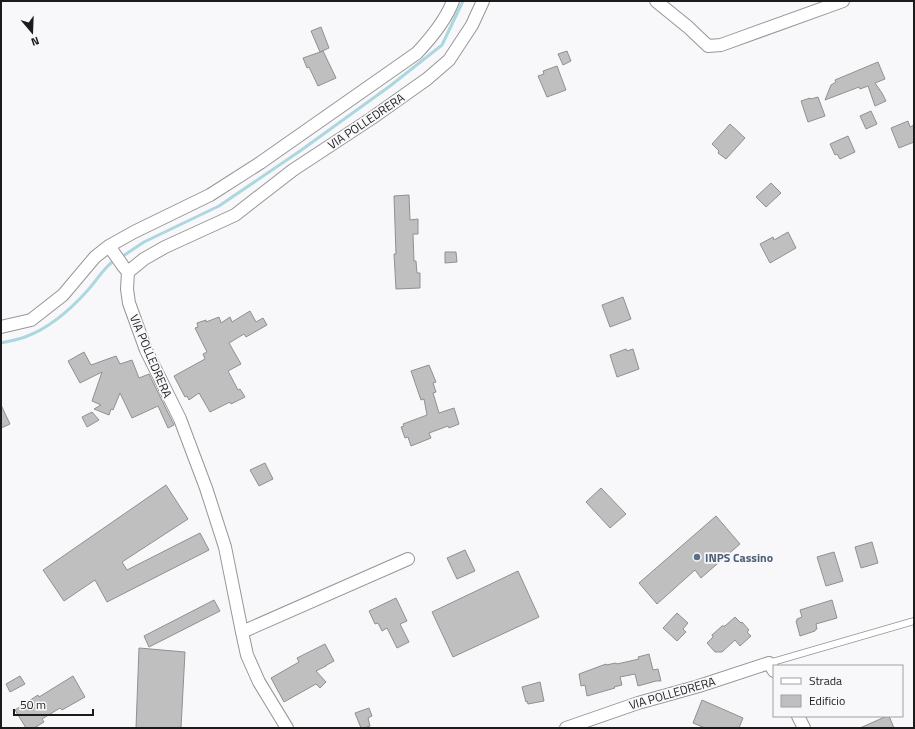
<svg xmlns="http://www.w3.org/2000/svg" width="915" height="729" viewBox="0 0 915 729" font-family="'Titillium Web',sans-serif">
<rect width="100%" height="100%" fill="#f8f8fa"/>
<g fill="none" stroke-linecap="round" stroke-linejoin="round">
<path stroke="#acd7e0" stroke-width="3" d="M120,258L144,242L219,206L300,151L390,86L442,45L463,1
M1,343C9,341 17,340 25,337C50,328 71,309 88,290C97,280 104,267 115,260"/>
</g>
<path fill="#c0bfc0" stroke="#919091" d="M321,27L329,48L320,52L311,31Z
M323,51L336,78L318,86L309,67L307,68L303,58Z
M567,51L571,61L563,65L558,54Z
M878,62L885,79L875,83L882,93L886,101L875,106L868,86L860,89L859,87L825,100L831,85L836,82L835,80Z
M557,66L566,90L547,97L538,76L544,74L543,71Z
M818,97L825,116L808,122L801,101L810,98L811,99Z
M871,111L877,124L866,129L860,116Z
M908,121L910,127L914,125V142L899,148L891,128Z
M730,124L745,138L726,159L718,153L719,151L712,144Z
M848,136L855,152L840,159L837,154L835,155L830,144Z
M771,183L781,193L766,207L756,197Z
M409,195L410,220L418,219V234H413L414,261H416L417,273H420V288L396,289L394,254H396L394,196Z
M788,232L796,248L770,263L760,244L773,237L774,240Z
M445,252H456L457,262L445,263Z
M623,297L631,319L610,327L602,305Z
M250,311L256,322L263,318L267,325L246,337L244,334L229,343L241,364L228,371L238,390L240,389L245,397L231,404L230,402L210,412L199,393L189,400L187,396L185,397L174,376L205,359L203,354L207,352L195,328L198,327L197,323L206,320V322L219,317L221,323L230,317L232,322Z
M626,349L627,351L633,349L639,369L617,377L610,355Z
M84,352L91,365L116,356L120,364L132,360L139,378L149,374L174,425L168,428L158,406L132,418L120,393L113,410L111,409L109,415L94,409L101,405L92,401L102,372L80,383L68,361Z
M429,365L436,382L433,383L436,392L433,393L439,413L454,408L459,424L449,428L448,426L429,433L431,438L411,446L408,437L405,438L401,427L404,426L403,424L427,415L424,399L421,400L411,371Z
M1,405L10,424L1,428Z
M92,412L99,420L87,427L82,417Z
M265,463L273,479L259,486L250,470Z
M166,485L188,519L122,562L127,570L200,533L209,550L107,602L95,580L64,601L43,570Z
M601,488L626,514L610,528L586,502Z
M716,516L740,544L701,578L695,570L657,604L639,583Z
M872,542L878,563L861,568L855,547Z
M465,550L475,571L457,579L447,558Z
M834,552L843,581L826,586L817,557Z
M518,571L539,617L453,657L432,612Z
M396,598L407,621L400,624L409,642L397,648L387,628L382,631L378,623L375,624L369,611Z
M214,600L220,611L149,647L144,636Z
M832,600L837,618L816,624L817,629L815,630V631L800,636L796,621H797V619L802,617L800,610Z
M677,613L688,623L683,629L686,632L677,641L663,628Z
M735,617L741,623L742,622L749,630L747,632L751,636L740,646L735,640L722,652H715L707,643L713,637L712,635L722,626H725Z
M325,644L334,661L325,666H326L316,671L326,682L320,688L316,684L284,702L271,678L299,662L297,658Z
M139,648L185,652L181,728H136Z
M649,654L653,670L658,669L661,681H656L638,686L635,674L620,677L622,685L614,687L615,688L587,696L585,685L581,686L579,674L606,664V665L616,663L617,664L639,659L638,657Z
M20,676L25,684L10,692L6,684Z
M73,676L85,697L62,710L60,708L42,719L44,722L34,728H26L15,710L38,695L39,697Z
M540,682L544,701L528,704L527,701L526,702L522,687Z
M702,700L743,718L739,728H705L693,723Z
M369,708L372,716L368,718L370,726L364,728H361L355,713Z
M887,716H889L894,728H860Z"/>
<g fill="none" stroke-linecap="round" stroke-linejoin="round">
<g stroke="#969697" stroke-width="8">
<path id="lane" d="M769,663L914,621"/>
</g>
<g stroke="#969697" stroke-width="14">
<path id="street" d="M656,1L688,27L708,46L721,45L843,1
M109,246L123,266L128,272
M1,327L31,320L63,295L95,257L109,246L134,232L210,195L260,163L417,53C431,38 446,20 453,1
M242,632L408,559
M798,716L804,728
M287,728L259,682L247,655L242,632L225,547L206,488L180,419L146,350L129,303L127,289L128,272L144,259L165,247L235,215L293,170L372,118L427,79L449,60L472,25L483,1
M566,728L638,703L699,686L769,663L774,671"/>
</g>
<use href="#lane" stroke="#fff" stroke-width="6"/>
<use href="#street" stroke="#fff" stroke-width="12"/>
</g>
<circle fill="#5c6f8a" stroke="#f8f8fa" stroke-width="1.5" cx="697" cy="557" r="4"/>
<g text-anchor="middle" dominant-baseline="central" stroke-width="3.5" stroke-linejoin="round" paint-order="stroke">
<g font-size="12" fill="#1b1b1b" stroke="#f8f8fa">
<text transform="translate(366 121) rotate(-34)">VIA POLLEDRERA</text>
<text transform="translate(151 356) rotate(67)">VIA POLLEDRERA</text>
<text transform="translate(672 693) rotate(-16)">VIA POLLEDRERA</text>
</g>
<g font-size="12" font-weight="bold" fill="#4e5e75" stroke="#f8f8fa" text-anchor="start">
<text x="705" y="557">INPS Cassino</text>
</g>
</g>
<rect width="915" height="729" fill="none" stroke="#1b1b1b" stroke-width="4"/>
<rect x="773" y="665" width="130" height="52" fill="#f8f8fa" stroke="#a0a0a1"/>
<rect x="781" y="678" width="20" height="6" fill="#ffffff" stroke="#a0a0a1"/>
<text x="809" y="685" font-size="12" fill="#1b1b1b">Strada</text>
<rect x="781" y="695" width="20" height="12" fill="#c0bfc0" stroke="#a0a0a1"/>
<text x="809" y="705" font-size="12" fill="#1b1b1b">Edificio</text>
<g transform="translate(32 32) rotate(161)" stroke="#f8f8fa" stroke-width="3" paint-order="stroke">
<path d="M0-3L7 15L0 10L-7 15Z" fill="#1b1b1b"/>
<text y="-6" font-size="11" font-weight="bold" text-anchor="middle" fill="#1b1b1b">N</text>
</g>
<path d="M14 709v6h79v-6" fill="none" stroke="#1b1b1b" stroke-width="2"/>
<text x="20" y="709" font-size="12" fill="#1b1b1b" stroke="#f8f8fa" stroke-width="3" paint-order="stroke">50 m</text>
</svg>
